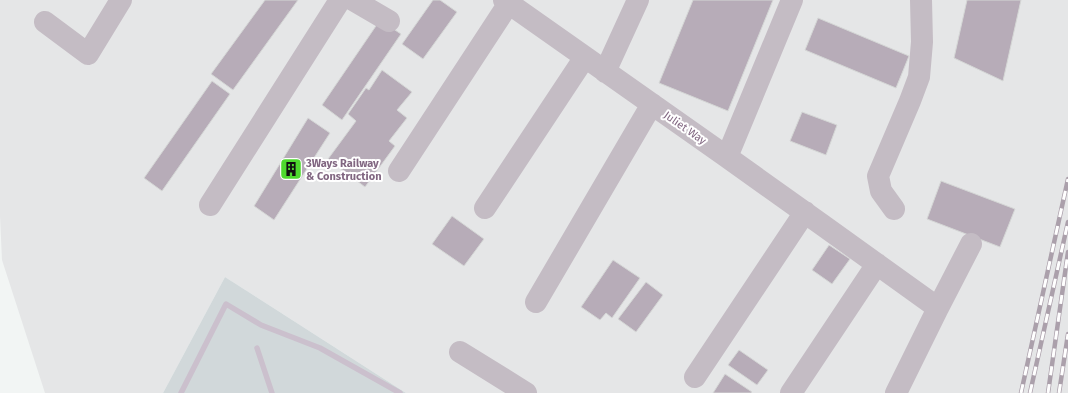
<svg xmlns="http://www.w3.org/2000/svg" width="1068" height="393" viewBox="0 0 1068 393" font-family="'Fira Sans',sans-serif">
<rect width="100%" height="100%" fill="#f2f5f4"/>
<path fill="#e5e6e7" d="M0,0H1068V393H406L225,277L163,393H45L2,260L0,216Z"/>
<path fill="#d1d8da" d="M225,277L406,393H163Z"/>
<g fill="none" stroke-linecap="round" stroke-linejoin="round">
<path stroke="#cbc0cd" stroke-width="5.5" d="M257,348L272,393
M181,393L226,304L261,325L320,348L400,393"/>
</g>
<path fill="#b7acb8" stroke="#d5d7d6" d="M265,0H298L233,90L211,74Z
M433,0H440L457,12L423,59L402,44Z
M693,0H773L728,111L659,83Z
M967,0H1021L1003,81L954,58Z
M818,18L909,56L896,88L805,50Z
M380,20L401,34L342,120L322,105Z
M382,70L412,92L397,110L407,118L389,141L395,146L365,187L328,159L356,121L348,114L366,88L369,90Z
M212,81L230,94L162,191L144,178Z
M802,112L837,125L826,155L790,141Z
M308,118L330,133L274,220L254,206Z
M941,181L1015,209L1000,247L927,219Z
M452,216L484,239L464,266L432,244Z
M829,245L850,259L832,284L812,270Z
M613,260L640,278L612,318L606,313L600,320L581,307Z
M646,282L663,295L636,332L618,319Z
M739,350L768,370L757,385L728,365Z
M725,374L752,392L751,393H713Z"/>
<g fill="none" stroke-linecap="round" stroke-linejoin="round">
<path stroke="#c4bcc4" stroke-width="22" d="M353,0L389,21
M504,0L727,157L792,0
M45,22L88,54L121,0
M605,72L638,0
M727,157L821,224L938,308L971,244
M399,171L509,3
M210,205L340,0
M485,208L585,57
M894,209L881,191L878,176L910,101L919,77L922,42L921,0
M536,302L652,104
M460,352L526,393
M695,377L805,212
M791,393L877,264
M896,393L938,308"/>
<g stroke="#aba0ab" stroke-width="4.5">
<path id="rail" d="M1021,393L1068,179
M1030,393L1068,222
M1048,393L1068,252
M1059,393L1068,334"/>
</g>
<use href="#rail" stroke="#fff" stroke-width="3" stroke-dasharray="9" stroke-linecap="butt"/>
</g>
<defs>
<g id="building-square" transform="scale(1.15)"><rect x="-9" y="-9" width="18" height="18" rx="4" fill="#4ed92e" stroke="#fff"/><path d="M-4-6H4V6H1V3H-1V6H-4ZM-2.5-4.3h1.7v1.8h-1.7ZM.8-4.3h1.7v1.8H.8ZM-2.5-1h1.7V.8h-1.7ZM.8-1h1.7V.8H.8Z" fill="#111"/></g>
</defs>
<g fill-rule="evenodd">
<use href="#building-square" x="291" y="169"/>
</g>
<g text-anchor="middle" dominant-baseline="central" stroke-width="4" stroke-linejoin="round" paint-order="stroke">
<g font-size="11" fill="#816681" stroke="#fff">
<text transform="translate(685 128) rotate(35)">Juliet Way</text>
</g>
<g font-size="11" font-weight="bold" fill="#816681" stroke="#fff" text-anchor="start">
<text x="306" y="163">3Ways Railway<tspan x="306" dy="13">&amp; Construction</tspan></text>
</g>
</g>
</svg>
